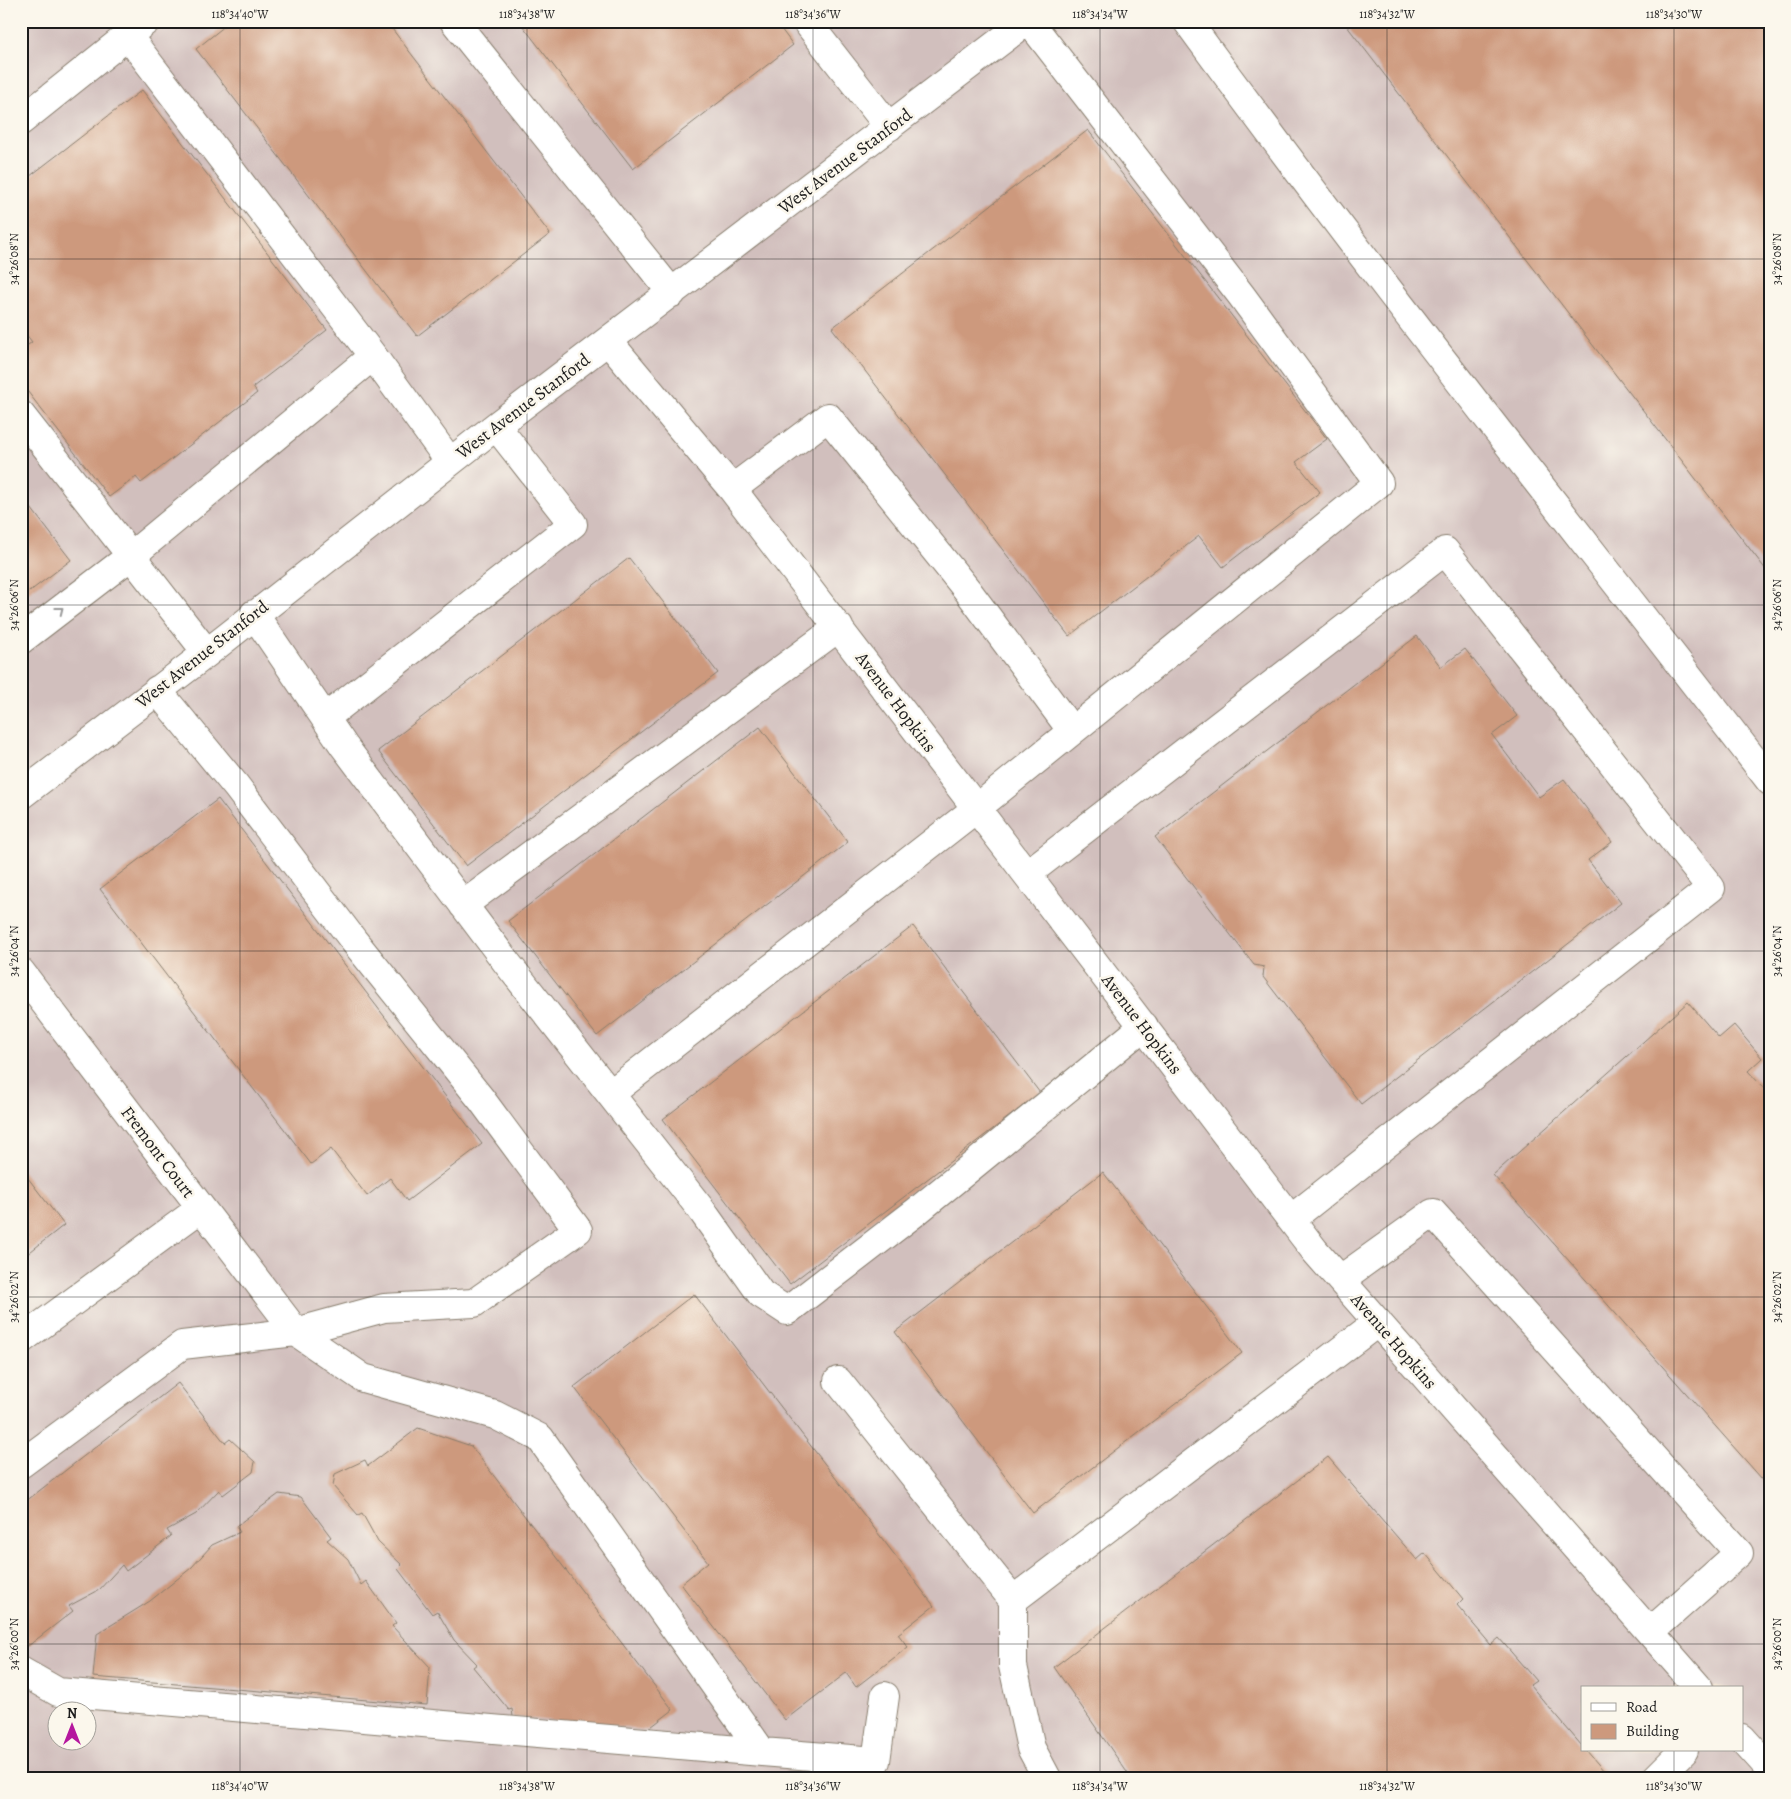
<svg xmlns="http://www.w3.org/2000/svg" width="1791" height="1799" viewBox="0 0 1791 1799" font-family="Alegreya,serif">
<rect width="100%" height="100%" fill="#fbf7ec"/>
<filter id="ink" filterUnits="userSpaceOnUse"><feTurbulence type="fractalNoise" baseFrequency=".02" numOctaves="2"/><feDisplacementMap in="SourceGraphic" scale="10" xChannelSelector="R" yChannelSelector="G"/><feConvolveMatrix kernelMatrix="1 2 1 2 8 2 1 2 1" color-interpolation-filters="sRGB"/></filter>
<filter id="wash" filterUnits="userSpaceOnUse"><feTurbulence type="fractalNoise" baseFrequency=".0096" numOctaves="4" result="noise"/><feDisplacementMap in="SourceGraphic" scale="20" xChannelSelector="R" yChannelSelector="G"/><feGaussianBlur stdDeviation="1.12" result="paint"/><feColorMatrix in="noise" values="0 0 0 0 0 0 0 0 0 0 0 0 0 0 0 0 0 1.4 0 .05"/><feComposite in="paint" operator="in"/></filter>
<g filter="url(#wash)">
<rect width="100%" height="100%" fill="#f2dbbb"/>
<path fill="#d1bfbd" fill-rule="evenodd" d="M21,21H1770V1778H123L33,1771L21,1765ZM1582,1688H1742V1750H1582ZM58,1712H88V1742H58Z"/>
<g id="blocks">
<path fill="#cd997d" d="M231,21H386L550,234L417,336L196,49Z
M519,21H775L793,45L633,169Z
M1343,21H1770V575Z
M142,90L327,330L253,387L257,393L141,483L136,477L109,497L21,383V350L32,342L21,328V183Z
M1088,130L1327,439L1296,462L1320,492L1223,567L1199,536L1069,636L832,328Z
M21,495L71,560L21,598Z
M629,558L718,673L466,866L378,751Z
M1417,636L1441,667L1465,649L1517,716L1492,735L1539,797L1564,779L1612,842L1588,860L1621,903L1361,1104L1263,977L1264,967L1254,965L1155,837Z
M760,727L848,842L597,1036L508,921Z
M218,799L482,1144L407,1201L390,1178L367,1196L331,1149L311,1164L100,889Z
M913,926L1040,1093L790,1284L663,1119Z
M1688,1002L1719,1038L1734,1025L1762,1058L1748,1071L1770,1095V1488L1493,1175Z
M21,1169L64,1225L21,1259Z
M1103,1172L1242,1353L1033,1513L895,1332Z
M694,1294L934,1606L898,1634L908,1647L856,1687L846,1673L785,1720L681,1584L708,1562L574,1387Z
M178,1383L225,1443L230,1439L255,1462L253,1472L223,1495L219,1490L196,1514L167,1530L171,1536L126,1571L122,1565L99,1590L69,1606L73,1611L28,1646L24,1641L21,1648V1505Z
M418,1428L471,1446L673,1710L647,1730L513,1717L512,1709L509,1710L473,1667L477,1664L454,1640L437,1611L432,1614L398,1569L402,1565L378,1542L362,1513L358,1515L333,1486L335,1474L365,1460L368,1466Z
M1328,1457L1417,1560L1425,1553L1463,1599L1457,1605L1491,1645L1499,1638L1536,1681L1530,1685L1582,1746V1750H1586L1610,1778H1131L1054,1667Z
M279,1494L301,1497L331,1537L327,1540L348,1559L361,1585L366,1581L396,1623L392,1626L430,1667L427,1705L93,1677L97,1634L150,1601L191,1568L212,1545L240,1532L236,1526Z"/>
</g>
</g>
<g filter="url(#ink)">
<use href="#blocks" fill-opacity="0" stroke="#877c6c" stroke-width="1"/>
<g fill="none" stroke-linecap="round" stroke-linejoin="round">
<g stroke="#877c6c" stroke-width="30">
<path id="minor" d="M454,21L672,293
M806,21L889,127
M1187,21C1375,279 1575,528 1770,781
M128,36L373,356L450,462
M21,121L146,21
M608,341L732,489L1315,1251L1699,1688
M21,415L207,653
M732,489L828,417L968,591L1072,731
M254,614L344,746L507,963L700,1208L761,1294L787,1311L917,1211L1144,1026
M21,640L132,555L373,356
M325,718L573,524L496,426
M21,795L207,653L496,426L1027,21
M1027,874L1445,551L1711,888L1291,1219
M463,905L839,627
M21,972L296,1332L363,1378L495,1415L540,1438L762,1752L876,1761L885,1696
M610,1094L977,808L1379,483L1241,295L1029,21
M1341,1279L1433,1213L1739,1553L1650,1632
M21,1340L201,1208
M838,1381L1013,1600L1378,1322
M21,1464L182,1345L296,1332L384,1308L474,1303L578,1230L481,1099L354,941L236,786L157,690
M1013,1600V1666L1031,1748L1047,1778
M21,1671L58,1692L762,1752
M1742,1738L1770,1769
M1656,1778L1684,1750"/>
</g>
<use href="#minor" stroke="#fff" stroke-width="28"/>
</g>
<defs><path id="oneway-chevron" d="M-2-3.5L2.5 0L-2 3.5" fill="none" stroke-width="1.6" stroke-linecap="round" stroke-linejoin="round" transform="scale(1.25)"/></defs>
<use stroke="#999" href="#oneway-chevron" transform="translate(60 610) rotate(-38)"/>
</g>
<path fill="none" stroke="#1c1c1c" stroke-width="1" stroke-opacity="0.45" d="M240,21V1778M527,21V1778M813,21V1778M1100,21V1778M1387,21V1778M1674,21V1688M21,259H1770M21,605H1770M21,951H1770M21,1297H1770M21,1644H1770M1674,1750V1778"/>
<g text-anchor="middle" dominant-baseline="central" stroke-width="5" stroke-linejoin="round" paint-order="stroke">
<g font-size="18" fill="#1c1c1c" stroke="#fbf7ec">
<text transform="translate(845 161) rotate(-37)">West Avenue Stanford</text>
<text transform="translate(523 406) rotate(-37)">West Avenue Stanford</text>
<text transform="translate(202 654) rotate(-38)">West Avenue Stanford</text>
<text transform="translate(896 702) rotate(53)">Avenue Hopkins</text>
<text transform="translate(1142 1024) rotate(53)">Avenue Hopkins</text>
<text transform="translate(158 1152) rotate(53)">Fremont Court</text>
<text transform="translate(1394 1341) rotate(49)">Avenue Hopkins</text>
</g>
</g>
<rect width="1791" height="1799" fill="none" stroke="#fbf7ec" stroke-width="55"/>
<rect x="1581" y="1686" width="162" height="65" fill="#fbf7ec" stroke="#a29f99"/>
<rect x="1591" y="1703" width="25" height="8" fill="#ffffff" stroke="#a29f99"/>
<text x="1626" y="1712" font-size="15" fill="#1c1c1c">Road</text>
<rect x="1591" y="1724" width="25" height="15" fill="#cd997d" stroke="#a29f99"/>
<text x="1626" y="1736" font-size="15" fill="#1c1c1c">Building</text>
<g transform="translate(72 1726)"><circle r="24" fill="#fbf7ec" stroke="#a29f99"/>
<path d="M0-4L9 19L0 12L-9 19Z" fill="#b5179e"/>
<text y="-8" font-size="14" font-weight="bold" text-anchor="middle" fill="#1c1c1c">N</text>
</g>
<rect x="28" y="28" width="1736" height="1744" fill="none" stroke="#1c1c1c" stroke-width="2"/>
<g font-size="12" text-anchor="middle" fill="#1c1c1c">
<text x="240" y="18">118°34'40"W</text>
<text x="527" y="18">118°34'38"W</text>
<text x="813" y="18">118°34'36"W</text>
<text x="1100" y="18">118°34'34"W</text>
<text x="1387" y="18">118°34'32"W</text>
<text x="1674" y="18">118°34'30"W</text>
<text transform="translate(14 259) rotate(-90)" y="4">34°26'08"N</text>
<text transform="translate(1777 259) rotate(-90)" y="4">34°26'08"N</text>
<text transform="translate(14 605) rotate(-90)" y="4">34°26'06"N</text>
<text transform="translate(1777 605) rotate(-90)" y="4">34°26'06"N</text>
<text transform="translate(14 951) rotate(-90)" y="4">34°26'04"N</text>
<text transform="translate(1777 951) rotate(-90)" y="4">34°26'04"N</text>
<text transform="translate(14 1297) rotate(-90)" y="4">34°26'02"N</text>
<text transform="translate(1777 1297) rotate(-90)" y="4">34°26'02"N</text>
<text transform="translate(14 1644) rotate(-90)" y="4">34°26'00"N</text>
<text transform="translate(1777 1644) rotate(-90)" y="4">34°26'00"N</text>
<text x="240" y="1790">118°34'40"W</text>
<text x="527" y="1790">118°34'38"W</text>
<text x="813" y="1790">118°34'36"W</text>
<text x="1100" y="1790">118°34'34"W</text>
<text x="1387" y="1790">118°34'32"W</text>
<text x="1674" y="1790">118°34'30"W</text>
</g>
</svg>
